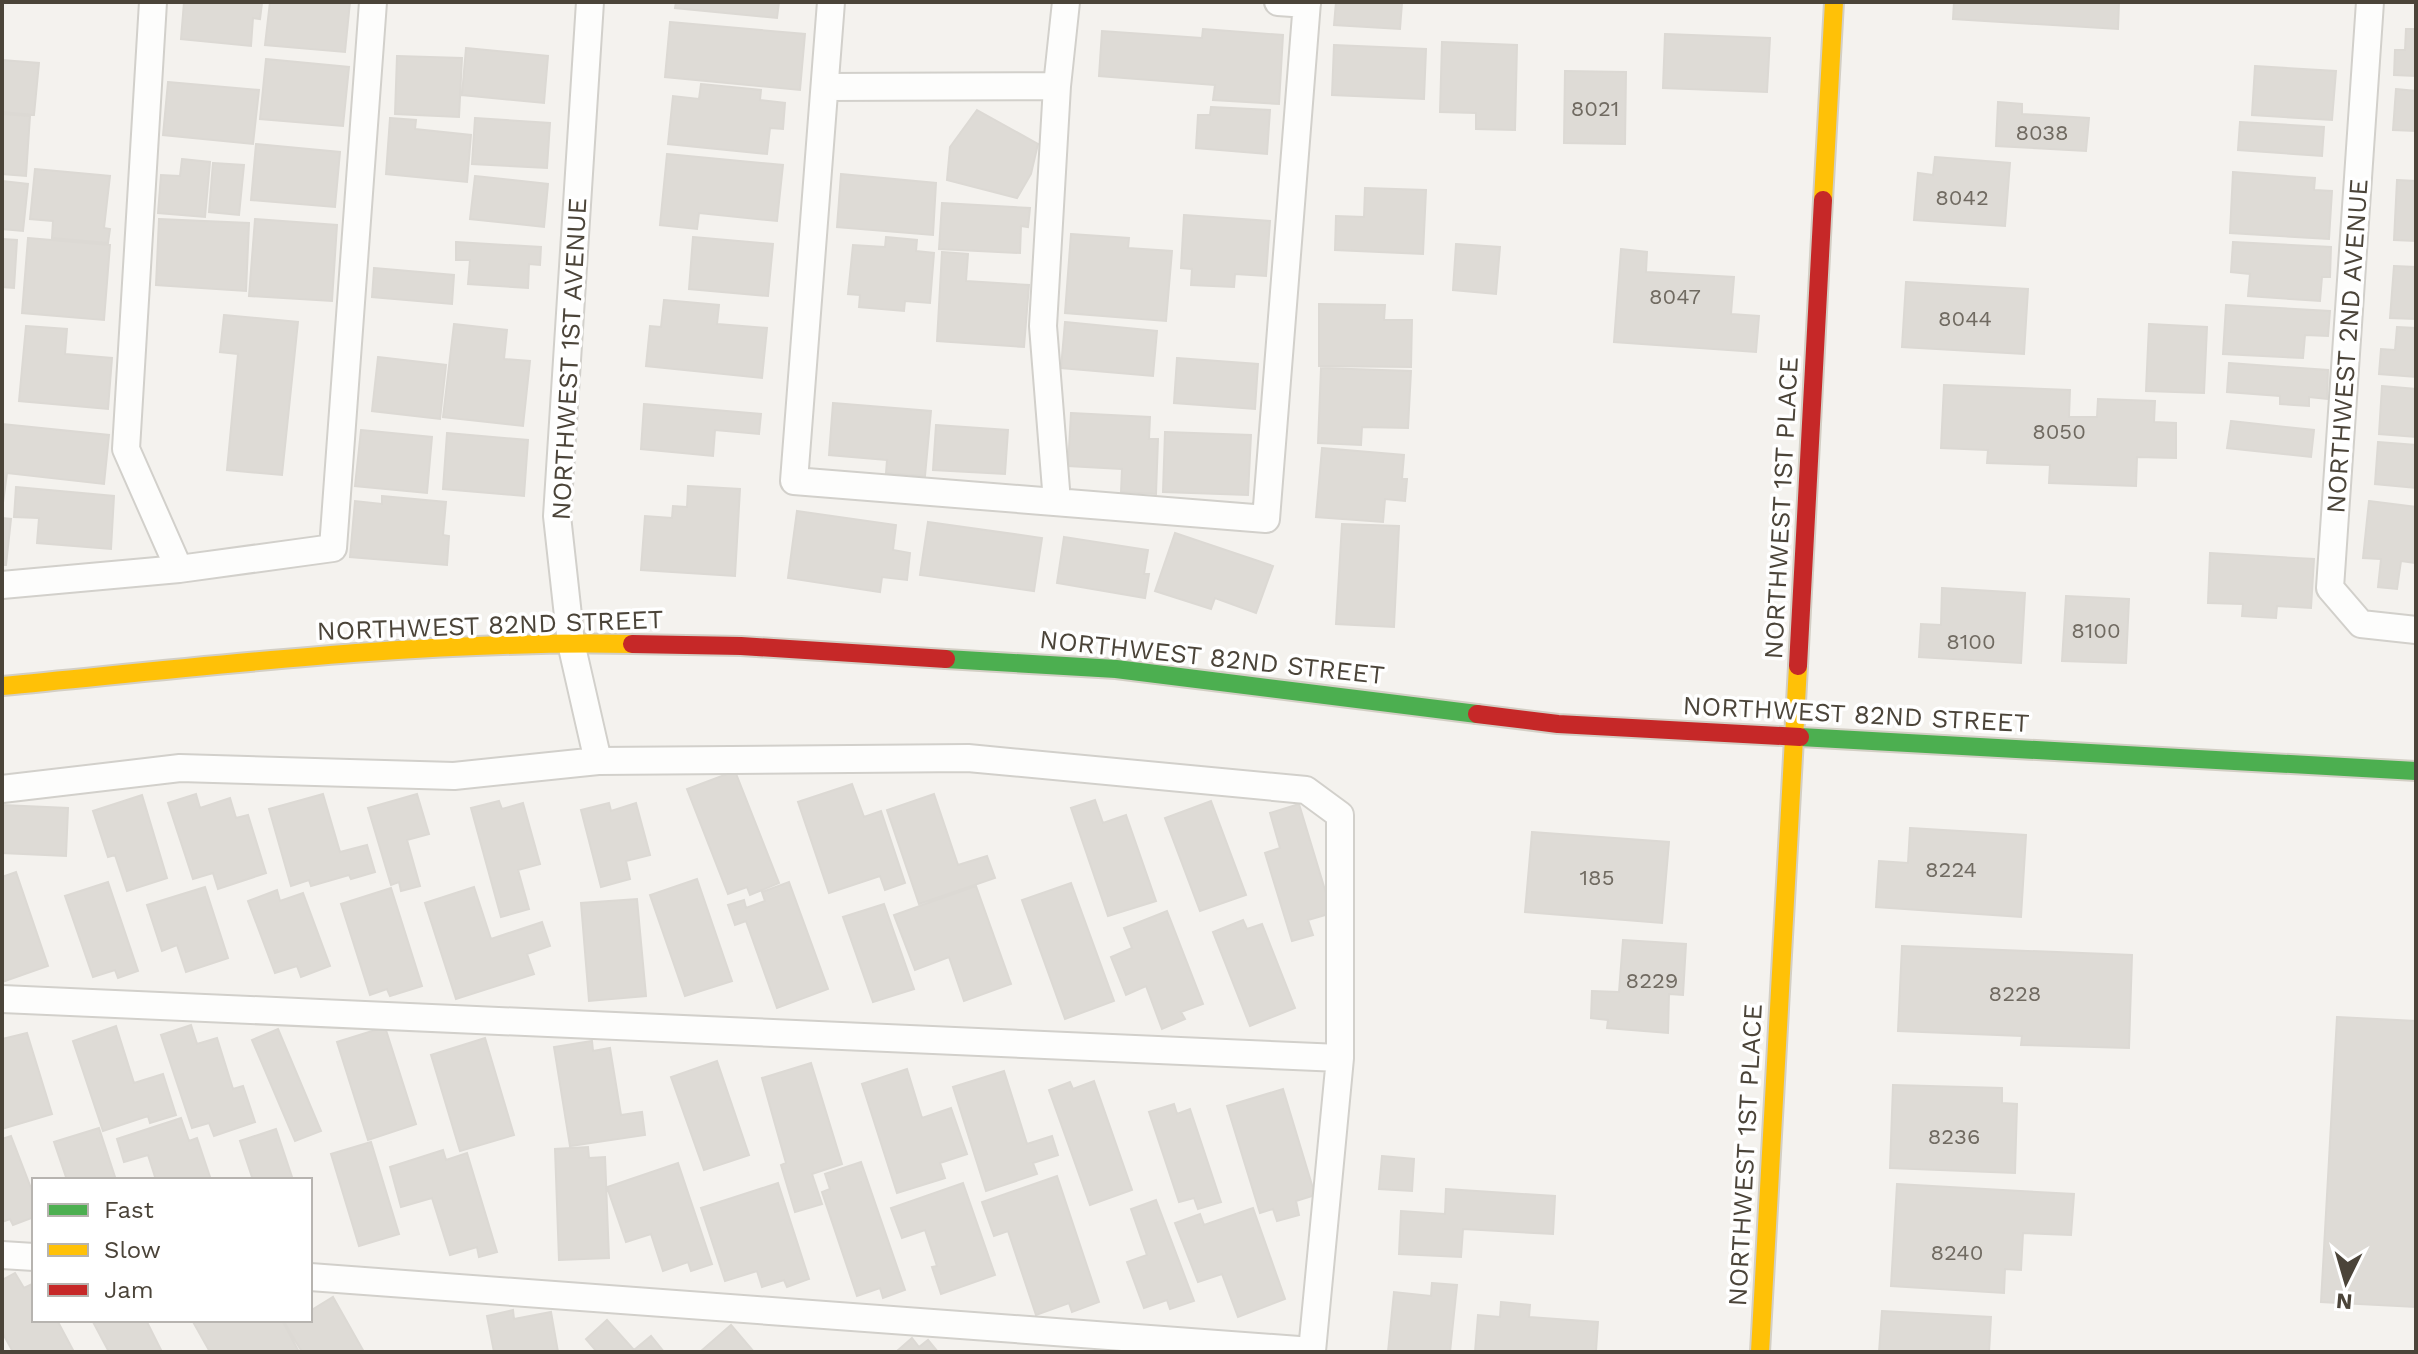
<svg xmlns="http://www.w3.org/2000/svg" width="2418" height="1354" viewBox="0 0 2418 1354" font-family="'Work Sans',sans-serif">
<rect width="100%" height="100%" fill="#f4f2ee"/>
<path fill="#dedbd6" stroke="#dcd9d4" stroke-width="2" d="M184,2L262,3L260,19L253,18L251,46L181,39Z
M270,2H350L345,52L265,45Z
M676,2H779L777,18L675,8Z
M1336,2H1414L1402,3L1400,29L1334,25Z
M1954,2H2119L2118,29L1953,19Z
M670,22L805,34L800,90L665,77Z
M1203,29L1283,35L1279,104L1213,100L1215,85L1099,76L1102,31L1202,38Z
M2406,29H2416V76L2394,75L2395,50H2405Z
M1665,34L1770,38L1767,92L1663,88Z
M1442,42L1517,45L1515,130L1476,129V113L1440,112Z
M1334,45L1426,49L1424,99L1332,95Z
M466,48L548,56L544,103L462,95Z
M397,56L462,58L459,117L395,114Z
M266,59L349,67L343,126L260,119Z
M2,60L39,63L34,115L2,112Z
M2255,66L2336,71L2332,120L2252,115Z
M1565,71L1626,72L1625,144L1564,143Z
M168,82L259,90L253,144L163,135Z
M701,84L761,90L760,100L785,103L783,129L770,128L767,154L668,144L673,96L699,99Z
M2396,89L2416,91V131L2393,130Z
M1998,102L2022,104V114L2089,118L2086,151L1996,146Z
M1211,107L1270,110L1267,154L1196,148L1198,115H1210Z
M977,110L1038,144L1031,174L1017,198L947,180L950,147Z
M2,114L30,116L26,176L2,174Z
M390,118L416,120L415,129L471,135L467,182L386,174Z
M475,118L550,123L547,168L472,164Z
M2240,122L2324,127L2322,156L2238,150Z
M256,144L340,152L335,207L251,200Z
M667,154L783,165L777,221L699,213L697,229L660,225Z
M1935,157L2010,163L2005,226L1914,220L1918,173L1933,175Z
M182,159L210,162L205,217L158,213L161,175L180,176Z
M213,163L244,165L239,215L209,212Z
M35,169L110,176L104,228L110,229L108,243L52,238L53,221L30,219Z
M2233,172L2315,178L2314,190L2332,191L2329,239L2230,233Z
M841,174L936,183L933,235L837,227Z
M475,176L548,184L544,227L470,219Z
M2397,180L2416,181V241L2394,240Z
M2,181L28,184L23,231L2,229Z
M1365,188L1426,190L1423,254L1335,250L1336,216L1364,217Z
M942,203L1030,208L1028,227L1021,226L1020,253L939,249Z
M1184,215L1270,221L1266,276L1235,274L1234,287L1191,285L1192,269L1181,268Z
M159,219L249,223L246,291L156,285Z
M255,219L337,225L332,301L249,296Z
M1071,234L1129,238L1128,248L1172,251L1166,321L1065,313Z
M693,237L773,244L768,296L689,289Z
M886,237L917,240L916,251L934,253L930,303L905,301L904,311L859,307L860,295L848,294L853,245L885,247Z
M28,238L110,245L104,320L22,313Z
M2,239L17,240L14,288L2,287Z
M456,242L541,247L540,265L529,264L528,288L468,284L470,260H456Z
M2233,242L2331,247L2330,277H2322L2320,301L2248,296L2250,274L2231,272Z
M1456,244L1500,247L1496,294L1453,290Z
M1621,249L1647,252L1646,272L1734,277L1731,314L1759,316L1756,352L1614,342Z
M942,252L968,254L966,281L1029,285L1024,347L937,341Z
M2394,266L2416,267V319L2390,318Z
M374,268L454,275L452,304L372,297Z
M1906,282L2028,289L2024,354L1902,347Z
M664,300L719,305L717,324L767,328L762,378L646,366L650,326L661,327Z
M1319,304L1385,305L1384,320H1412L1411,367L1319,366Z
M2226,305L2330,311L2328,336L2305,335L2303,358L2223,354Z
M224,315L298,322L282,475L227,470L238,354L220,352Z
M1065,322L1157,331L1153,376L1061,368Z
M454,324L507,330L504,359L530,361L523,426L443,417Z
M2149,324L2207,327L2204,393L2146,391Z
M26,326L67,329L65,354L112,358L108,409L19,401Z
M2397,327L2416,328V377L2379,374L2381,349L2395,350Z
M378,357L446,365L440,419L372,411Z
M1177,358L1258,364L1255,409L1174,403Z
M2229,363L2328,370L2327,399L2309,397V406L2280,404V396L2227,392Z
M1321,368L1411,371L1408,428L1362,427L1361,445L1318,443Z
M1944,385L2070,390L2069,417H2097L2098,399L2155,401L2154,422L2176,423V458L2137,457L2136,486L2049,483L2050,465L1987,463L1988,450L1941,448Z
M2382,386L2416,389V437L2379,434Z
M833,403L931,411L925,476L886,473L887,460L829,455Z
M644,404L761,414L759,434L715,430L713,456L641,449Z
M1071,413L1150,417L1149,439H1158L1156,494L1121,492L1122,469L1068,466Z
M2231,421L2314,430L2311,457L2227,448Z
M2,424L109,435L104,484L7,473L2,510Z
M936,425L1008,430L1005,474L933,470Z
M361,430L432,437L427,493L355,486Z
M1165,432L1251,435L1248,495L1163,492Z
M447,433L528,440L524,496L443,489Z
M2378,442L2416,445V488L2375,484Z
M1322,448L1404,455L1402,479H1407L1405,501L1385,499L1383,522L1316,517Z
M688,486L740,489L735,576L641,570L645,516L672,518L673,506L687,507Z
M16,487L114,496L111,549L37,543L39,518L14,517Z
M382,496L446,502L443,535L449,536L447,565L350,557L355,501L382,504Z
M2369,501L2416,507V563L2401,561L2397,589L2378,587L2381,559L2363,558Z
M797,511L896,525L893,550L910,553L907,580L882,577L880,592L788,578Z
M2,518L11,519L6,565H2Z
M928,522L1042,538L1034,591L920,575Z
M1342,524L1399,526L1394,627L1336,624Z
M1175,533L1273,566L1256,613L1215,598L1211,609L1155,591Z
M1064,537L1148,550L1144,574H1149L1145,598L1057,583Z
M2210,553L2314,559L2311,608L2277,606L2276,618L2242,616L2243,604L2208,603Z
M1942,588L2025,593L2021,663L1919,657L1921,624L1941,625Z
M2066,596L2129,599L2126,663L2062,661Z
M735,771L779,883L750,895L747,887L728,894L687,789Z
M852,784L864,817L881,811L905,883L885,890L880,876L829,893L798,802Z
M196,794L200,808L230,798L236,818L248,815L266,873L218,889L213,873L193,879L168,803Z
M323,794L340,852L367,845L375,872L351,879L349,875L311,886L309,880L291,886L269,809Z
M417,794L429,834L407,840L420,886L401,891L399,882L391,885L368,808Z
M934,794L958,865L987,856L995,878L919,904L887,810Z
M142,795L167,878L127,891L115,855L108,857L93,811Z
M1095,800L1103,823L1126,815L1156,901L1108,916L1071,808Z
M499,801L502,809L523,803L540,864L518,870L529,909L501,917L471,808Z
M1211,801L1246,895L1200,911L1165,818Z
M609,803L611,811L636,803L650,855L626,861L630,879L601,887L581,810Z
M1299,804L1332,913L1308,920L1313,935L1292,941L1265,853L1280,848L1270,813Z
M2,805L68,808L66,856L2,853Z
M1910,828L2026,835L2021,917L1876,907L1879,861L1908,863Z
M1532,832L1669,842L1662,923L1525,912Z
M16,872L48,966L2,982V877Z
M697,879L732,981L685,996L650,895Z
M108,882L138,971L118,978L115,970L93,977L65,896Z
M789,882L828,989L777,1008L746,921L735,925L728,905L744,900L746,908L765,901L762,892Z
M1071,883L1114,1001L1065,1019L1022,900Z
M976,886L1011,984L964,1001L949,957L915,970L894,915Z
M205,887L228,958L186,972L177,945L162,951L147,905Z
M474,887L491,939L542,922L550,946L527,954L534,974L456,999L425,903Z
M391,888L422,986L390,996L387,989L370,995L341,904Z
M277,890L280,901L303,893L330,966L301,977L297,966L275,973L248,901Z
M637,899L646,996L589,1001L581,903Z
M884,904L914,989L873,1002L843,917Z
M1167,911L1203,1004L1181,1012L1185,1019L1162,1029L1146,986L1126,995L1111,957L1132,948L1124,928Z
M1243,920L1247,929L1262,924L1295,1008L1250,1026L1213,932Z
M1623,940L1686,944L1683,995L1669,994L1668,1033L1607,1028L1608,1020L1591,1018L1592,991L1619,992Z
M1902,946L2132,955L2129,1048L2021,1045L2022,1036L1898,1031Z
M2337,1017L2416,1021V1307L2321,1302Z
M191,1025L197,1044L217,1038L233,1089L243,1086L255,1122L214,1136L209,1123L192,1128L161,1035Z
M116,1026L134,1083L163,1074L176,1115L150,1123L148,1116L103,1131L73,1041Z
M385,1027L416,1124L368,1140L337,1042Z
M278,1029L321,1131L295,1141L252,1040Z
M27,1033L52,1114L2,1129V1039Z
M485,1038L514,1135L460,1151L431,1055Z
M592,1041L593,1051L610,1048L621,1115L642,1112L645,1135L570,1146L554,1047Z
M717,1061L749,1155L704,1170L671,1077Z
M811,1063L842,1164L812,1174L822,1204L795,1212L781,1165L786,1163L762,1078Z
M907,1069L922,1118L951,1108L967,1154L940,1163L945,1178L897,1193L862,1084Z
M1004,1071L1027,1144L1052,1136L1058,1155L1033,1163L1037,1174L986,1191L953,1087Z
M1094,1081L1132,1190L1090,1205L1049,1090L1070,1082L1073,1089Z
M1893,1085L2002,1088V1103L2017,1104L2015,1173L1890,1168Z
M1283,1089L1315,1195L1296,1201L1299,1215L1277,1221L1273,1209L1260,1213L1227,1106Z
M1174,1104L1177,1114L1190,1109L1221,1202L1198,1209L1194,1198L1179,1202L1149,1112Z
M181,1118L189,1141L197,1138L211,1180H156L148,1155L124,1162L117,1139Z
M99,1128L116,1180H67L54,1142Z
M276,1129L293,1180H253L240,1141Z
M11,1136L34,1196V1217L13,1225L10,1219L2,1222V1139Z
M371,1142L399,1234L359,1246L331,1154Z
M588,1147L589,1158L605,1157L609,1258L559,1260L555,1149Z
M443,1150L446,1160L467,1153L497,1252L479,1257L477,1247L450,1255L432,1198L401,1207L390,1167Z
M1382,1156L1414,1159L1412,1191L1379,1189Z
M861,1162L905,1290L883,1298L880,1288L857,1296L822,1192L830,1189L825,1174Z
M678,1163L712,1264L691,1271L688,1262L663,1271L651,1234L626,1242L607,1187Z
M1057,1176L1099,1302L1072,1312L1069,1303L1036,1315L1008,1231L994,1236L982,1202Z
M778,1183L809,1279L787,1287L784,1280L762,1287L757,1271L725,1281L701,1208Z
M963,1183L995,1275L941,1294L932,1267L937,1266L925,1230L902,1238L891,1208Z
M1897,1184L2074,1194L2071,1235L2023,1233L2021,1270L2005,1269L2004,1293L1891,1286Z
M1446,1189L1555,1196L1553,1234L1463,1229L1461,1257L1399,1254L1401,1211L1445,1214Z
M1156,1200L1194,1301L1170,1309L1167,1300L1144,1308L1127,1262L1147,1255L1131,1209Z
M1253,1208L1285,1299L1238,1317L1222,1274L1198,1282L1175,1223L1200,1214L1204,1225Z
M15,1273L24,1288L34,1283V1320H57L74,1352H13L2,1332V1280Z
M1432,1283L1457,1285L1450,1352H1388L1394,1292L1431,1296Z
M333,1297L364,1352H302L283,1320H310V1311Z
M1501,1302L1530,1305L1529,1317L1598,1322L1596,1351L1475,1352L1478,1315L1500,1317Z
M513,1310L514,1319L551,1312L558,1352H494L487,1316Z
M1882,1311L1991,1317L1989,1352H1879Z
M92,1320H146L162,1352H109Z
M192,1320H282L299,1352H210Z
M607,1320L634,1350L651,1336L664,1352H597L586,1339Z
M731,1325L754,1352H700Z
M912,1338L919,1347L928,1340L938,1352H896Z"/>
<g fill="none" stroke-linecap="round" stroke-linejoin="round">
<g stroke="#d2d0cb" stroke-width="30">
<path id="lane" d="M153,2L126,449L179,569
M590,2L557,516L571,643L598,761
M831,2L794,481L1266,519L1307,2
M1278,2L1307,4
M2370,2L2330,588L2361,624L2416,630
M825,87L1057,86
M1057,502L1043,326L1057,86L1066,2
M2,585L179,569L333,548L373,2
M2,789L180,768L454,776L598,761L968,758L1306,790L1340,815V1058L1312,1351L310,1277
M2,999L1340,1058
M2,1255L34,1257"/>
</g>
<g stroke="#d3cfc5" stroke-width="22">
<path id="fast" d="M946,659L1116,669L1477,714
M1800,737L2416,771"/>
</g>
<g stroke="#d3cfc5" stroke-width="22">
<path id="slow" d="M1823,200L1834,2
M2,686C211,666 422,640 632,644
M1760,1352L1798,666"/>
</g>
<g stroke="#d3cfc5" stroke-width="22">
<path id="jam" d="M632,644L741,646L946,659
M1798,666L1823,200
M1477,714L1558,724L1800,737"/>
</g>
<use href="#lane" stroke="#fdfdfc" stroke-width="26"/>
<use href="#fast" stroke="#4caf50" stroke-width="18"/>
<use href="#slow" stroke="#ffc107" stroke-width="18"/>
<use href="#jam" stroke="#c62828" stroke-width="18"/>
</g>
<g text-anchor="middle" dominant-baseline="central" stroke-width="7" stroke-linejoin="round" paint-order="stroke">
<g font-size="22" fill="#706a61">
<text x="1595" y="108">8021</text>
<text x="2042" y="132">8038</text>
<text x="1962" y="197">8042</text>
<text x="1675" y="296">8047</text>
<text x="1965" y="318">8044</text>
<text x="2059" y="431">8050</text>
<text x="2096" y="630">8100</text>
<text x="1971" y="641">8100</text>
<text x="1951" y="869">8224</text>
<text x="1597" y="877">185</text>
<text x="1652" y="980">8229</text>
<text x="2015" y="993">8228</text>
<text x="1954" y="1136">8236</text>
<text x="1957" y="1252">8240</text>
</g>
<g font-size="26" fill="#4b4439" stroke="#fff">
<text transform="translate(2347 346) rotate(-86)">NORTHWEST 2ND AVENUE</text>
<text transform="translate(569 359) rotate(-87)">NORTHWEST 1ST AVENUE</text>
<text transform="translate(1781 508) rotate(-87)">NORTHWEST 1ST PLACE</text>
<text transform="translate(490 625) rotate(-2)">NORTHWEST 82ND STREET</text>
<text transform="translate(1212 657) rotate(6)">NORTHWEST 82ND STREET</text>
<text transform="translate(1856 714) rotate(3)">NORTHWEST 82ND STREET</text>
<text transform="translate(1745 1155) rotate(-87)">NORTHWEST 1ST PLACE</text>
</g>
</g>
<rect width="2418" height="1354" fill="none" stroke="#4b4439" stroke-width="8"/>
<rect x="32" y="1178" width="280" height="144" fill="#ffffff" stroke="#b7b4b0" stroke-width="2"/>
<rect x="48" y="1204" width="40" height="12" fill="#4caf50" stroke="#b7b4b0" stroke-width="2"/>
<text x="104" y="1218" font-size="24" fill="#4b4439">Fast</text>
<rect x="48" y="1244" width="40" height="12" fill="#ffc107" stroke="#b7b4b0" stroke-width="2"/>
<text x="104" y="1258" font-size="24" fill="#4b4439">Slow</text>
<rect x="48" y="1284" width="40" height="12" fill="#c62828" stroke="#b7b4b0" stroke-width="2"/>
<text x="104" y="1298" font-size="24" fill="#4b4439">Jam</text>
<g transform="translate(2346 1282) rotate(185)" stroke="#ffffff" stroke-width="6" paint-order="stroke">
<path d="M0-6L14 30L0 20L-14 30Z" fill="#4b4439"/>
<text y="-12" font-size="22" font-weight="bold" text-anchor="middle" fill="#4b4439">N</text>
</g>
</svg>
